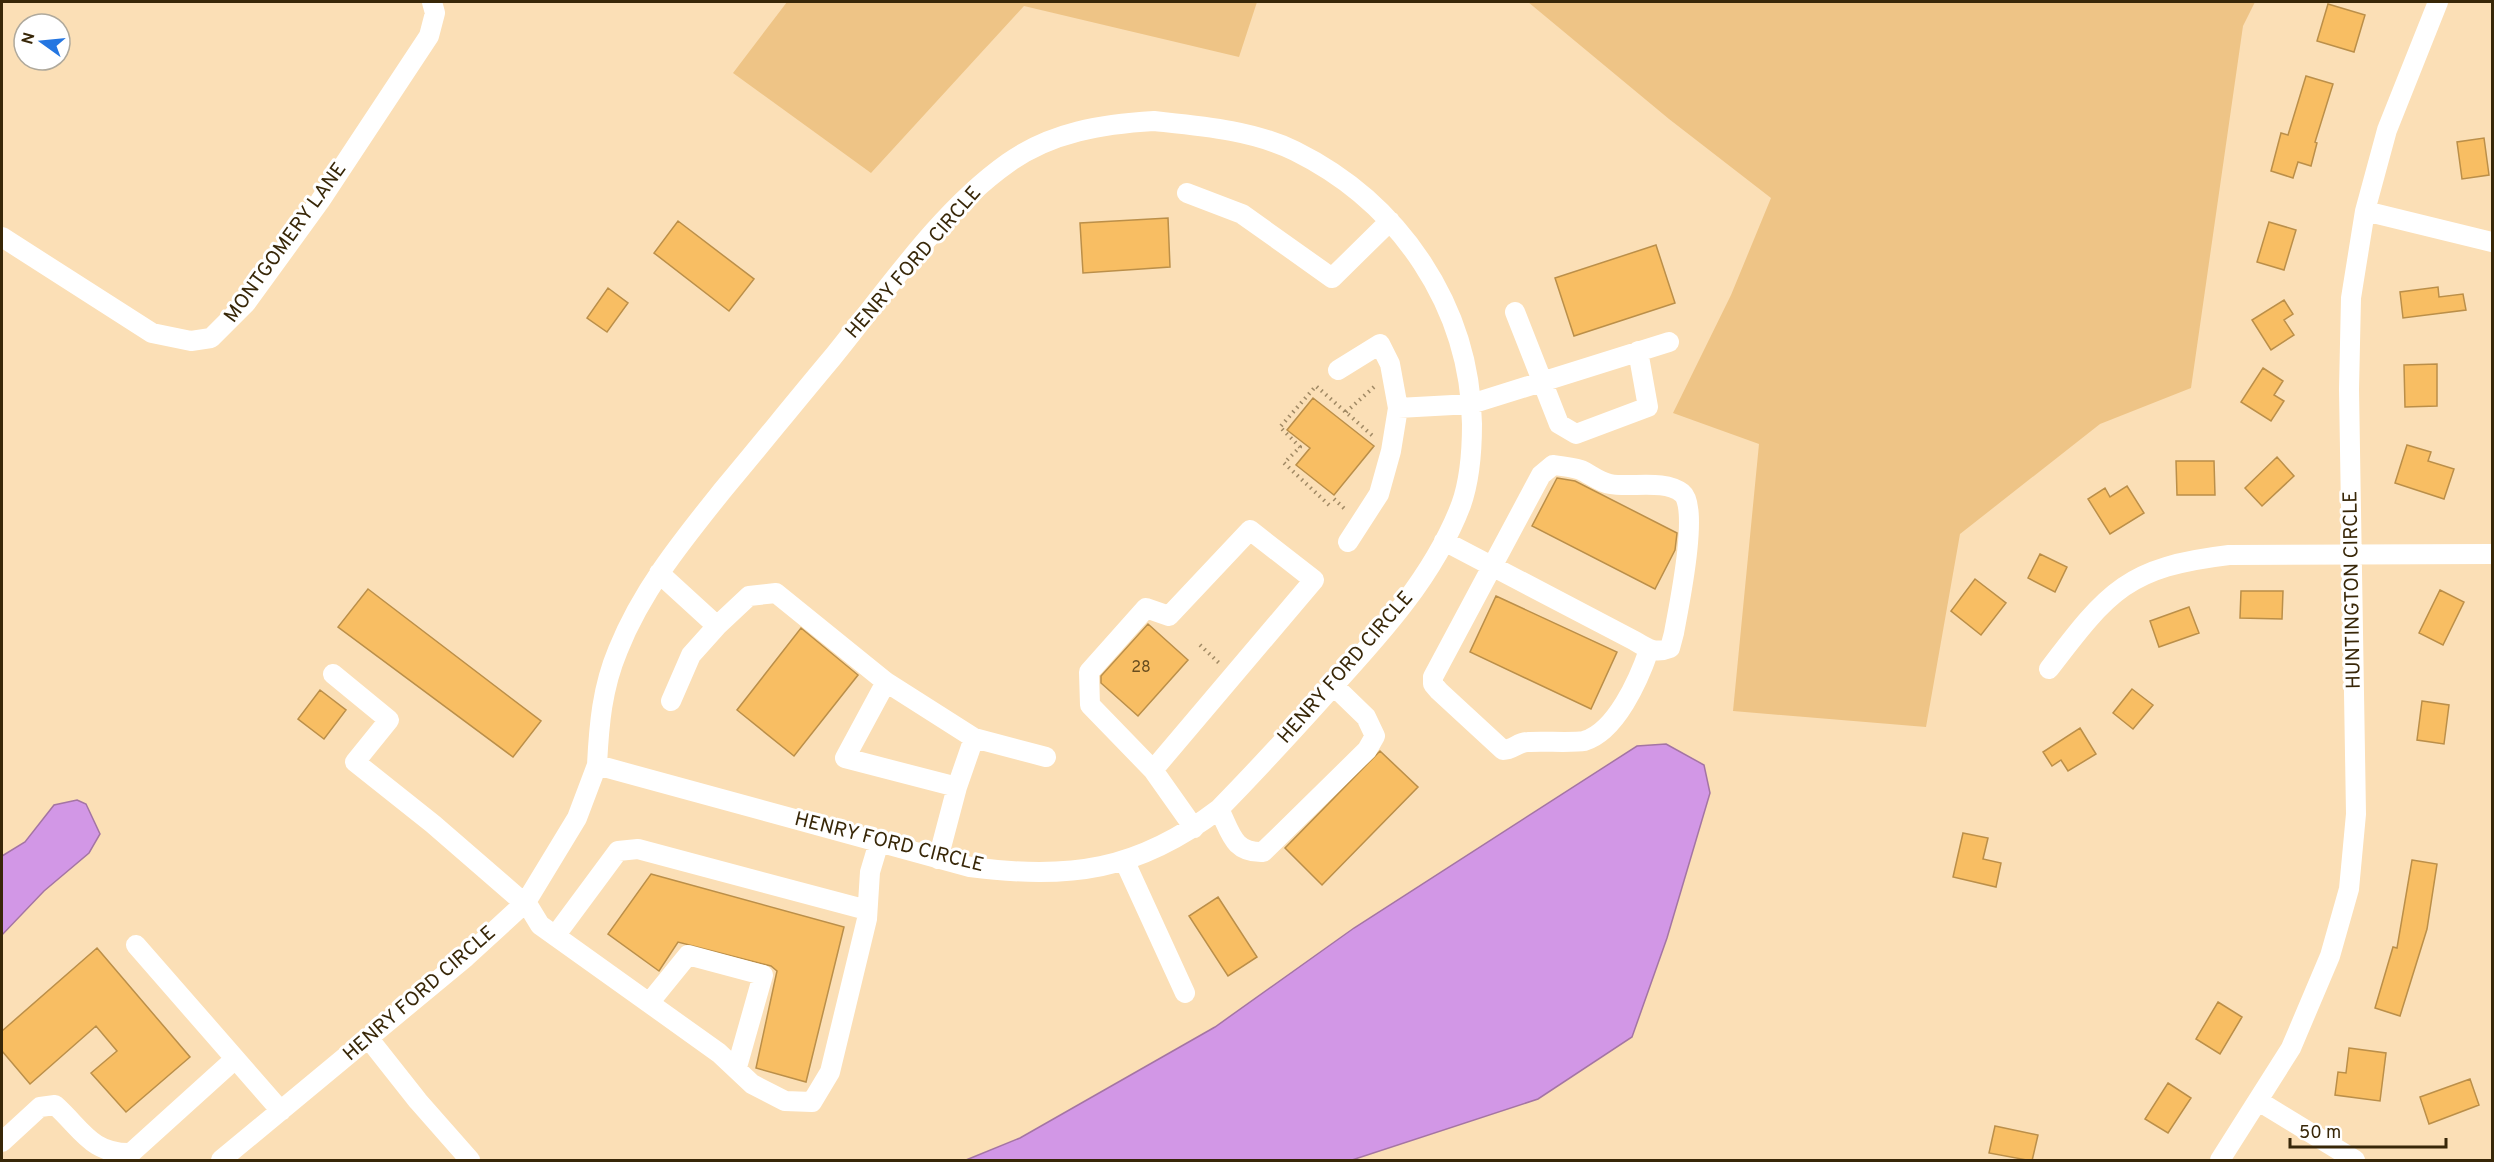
<svg xmlns="http://www.w3.org/2000/svg" width="2494" height="1162" viewBox="0 0 2494 1162" font-family="Overpass,sans-serif">
<rect width="100%" height="100%" fill="#fbdfb6"/>
<path fill="#eec486" d="M787,2H1257L1239,57L1024,6L871,173L733,73Z
M1528,2H2255L2243,26L2191,388L2100,424L1960,534L1926,727L1733,711L1759,444L1673,413L1731,295L1771,198L1669,119Z"/>
<path fill="#d297e6" stroke="#a475a3" stroke-width="1.5" d="M1666,744L1704,765L1710,793L1667,938L1632,1037L1538,1099L1352,1160H966L1020,1138L1215,1027L1354,928L1637,746Z
M77,800L86,804L100,834L89,853L44,891L2,935V856L25,842L54,805Z"/>
<path fill="#f8be63" stroke="#bb8f49" stroke-width="1.5" d="M2328,4L2365,15L2354,52L2317,41Z
M2306,76L2333,84L2315,142L2317,143L2311,166L2298,162L2293,178L2271,171L2281,133L2288,135Z
M2484,138L2489,175L2462,179L2457,142Z
M1168,218L1170,267L1083,273L1080,223Z
M678,221L754,279L729,311L654,253Z
M2269,222L2296,230L2284,270L2257,262Z
M1656,245L1675,303L1574,336L1555,278Z
M2438,287L2439,297L2463,294L2466,310L2403,318L2400,292Z
M608,288L628,303L607,332L587,318Z
M2284,300L2293,314L2284,320L2294,335L2271,350L2252,320Z
M2437,364V406L2405,407L2404,365Z
M2263,368L2283,381L2274,395L2284,401L2271,421L2241,402Z
M1313,398L1374,446L1334,495L1296,465L1310,448L1287,430Z
M2407,445L2431,452L2428,461L2454,469L2444,499L2395,483Z
M2277,457L2294,476L2262,506L2245,488Z
M2176,461H2214L2215,495H2177Z
M1557,478L1575,481L1677,533L1675,550L1655,589L1532,526Z
M2127,486L2144,513L2110,534L2088,499L2105,488L2110,497Z
M2040,554L2067,567L2055,592L2028,578Z
M1975,579L2006,603L1981,635L1951,611Z
M368,589L541,721L513,757L338,627Z
M2440,590L2464,602L2443,645L2419,633Z
M2241,591H2283L2282,619L2240,618Z
M1496,596L1617,652L1591,709L1470,652Z
M2189,607L2199,633L2159,647L2150,621Z
M1148,624L1188,660L1138,716L1101,683V676Z
M801,628L858,675L794,756L737,710Z
M2132,689L2153,705L2133,729L2113,713Z
M320,690L346,710L324,739L298,719Z
M2422,701L2449,705L2444,744L2417,740Z
M2080,728L2096,754L2068,771L2061,760L2052,766L2043,752Z
M1380,751L1418,787L1322,885L1285,848Z
M1963,833L1988,838L1983,859L2001,863L1996,887L1953,877Z
M2412,860L2437,864L2427,929L2400,1016L2375,1008L2393,947L2397,948Z
M651,874L844,927L806,1082L756,1068L777,971L771,966L678,942L659,971L608,934Z
M1218,897L1257,957L1228,976L1189,916Z
M97,948L190,1057L126,1112L91,1073L117,1051L96,1026L30,1084L2,1051V1031Z
M2218,1002L2242,1017L2220,1054L2196,1039Z
M2349,1048L2386,1053L2380,1101L2335,1095L2338,1072L2346,1073Z
M2470,1079L2479,1105L2429,1124L2420,1097Z
M2168,1083L2191,1098L2168,1133L2145,1119Z
M1995,1126L2038,1135L2032,1161L1989,1153Z"/>
<g fill="none" stroke-linecap="round" stroke-linejoin="round">
<path stroke="#a08964" stroke-width="4" stroke-dasharray="1.5 4.5" stroke-linecap="butt" d="M1346,412L1374,387
M1334,499L1347,511
M1329,505L1284,463L1300,447L1280,427L1316,386L1374,437
M1200,645L1219,663"/>
<path stroke="#fff" stroke-width="20" d="M1154,121C1201,126 1252,130 1295,151C1400,203 1470,306 1472,424C1472,451 1470,480 1461,505C1433,578 1379,636 1327,693C1292,732 1256,771 1219,809C1138,871 1069,880 970,867L597,765C599,725 602,688 618,650C642,590 682,541 722,491C759,447 795,402 832,358C885,293 940,211 1008,163C1051,132 1103,124 1154,121Z
M1187,193L1242,214L1332,278L1390,221
M2365,211L2492,242
M2,237L152,333L191,341L211,338L246,303L320,201L429,36L435,13L432,2
M1515,312L1559,424L1576,434L1648,407L1638,351
M1338,370L1380,344L1390,364L1398,408L1391,451L1379,494L1348,542
M1398,408L1471,404L1669,342
M1444,541L1635,641C1648,649 1655,654 1670,648L1674,633C1678,610 1700,507 1682,493C1664,479 1631,488 1610,484C1599,482 1590,474 1581,470C1572,467 1562,466 1553,465L1541,475L1433,677V684L1439,691L1503,750C1513,750 1518,742 1528,742C1541,741 1575,743 1584,741C1616,732 1639,679 1649,650
M659,573L717,626L749,596L776,593L886,682L974,738L1046,757
M2049,669C2109,590 2128,567 2229,555L2492,554
M333,674L389,720L355,762L433,824L524,903
M886,682L845,758L957,787
M671,701L691,655L717,626
M1153,770L1090,705L1089,672L1146,608L1169,616L1250,530L1314,580L1153,770L1194,828
M1219,809C1231,833 1233,853 1263,852L1367,750L1375,736L1366,717L1334,686
M938,859L957,787L974,738
M1125,862L1185,993
M526,902L540,925L719,1053L752,1084L785,1101L812,1102L830,1072L867,919L870,872L879,842
M555,936L618,851L638,849L867,910
M136,945L281,1111
M649,1003L688,955L763,975L737,1067
M369,1039L418,1101L470,1160
M2260,1102L2355,1160
M2,1142L40,1107L55,1105C82,1129 91,1154 131,1153L235,1059
M221,1160L466,957L526,902L577,818L597,765
M2220,1160L2291,1048L2330,956L2349,889L2356,814L2349,389L2351,298L2365,211L2387,130L2438,2"/>
</g>
<g text-anchor="middle" dominant-baseline="central" stroke-width="6" stroke-linejoin="round" paint-order="stroke">
<g font-size="16" fill="#684d1f">
<text x="1141" y="668">28</text>
</g>
<g font-size="20" fill="#382708" stroke="#fff">
<text transform="translate(286 243) rotate(-54)">MONTGOMERY LANE</text>
<text transform="translate(914 263) rotate(-49)">HENRY FORD CIRCLE</text>
<text transform="translate(2353 590) rotate(-91)">HUNTINGTON CIRCLE</text>
<text transform="translate(1346 668) rotate(-49)">HENRY FORD CIRCLE</text>
<text transform="translate(889 843) rotate(14)">HENRY FORD CIRCLE</text>
<text transform="translate(420 994) rotate(-41)">HENRY FORD CIRCLE</text>
</g>
</g>
<rect width="2494" height="1162" fill="none" stroke="#382708" stroke-width="6"/>
<g transform="translate(42 42) rotate(285)"><circle r="28" fill="#ffffff" stroke="#afa99c" stroke-width="1.5"/>
<path d="M0-4.5L10 22L0 15L-10 22Z" fill="#2476e1"/>
<text y="-9" font-size="16" font-weight="bold" text-anchor="middle" fill="#382708">N</text>
</g>
<path d="M2290 1138v9h156v-9" fill="none" stroke="#382708" stroke-width="3"/>
<text x="2299" y="1138" font-size="18" fill="#382708" stroke="#ffffff" stroke-width="4.5" paint-order="stroke">50 m</text>
</svg>
